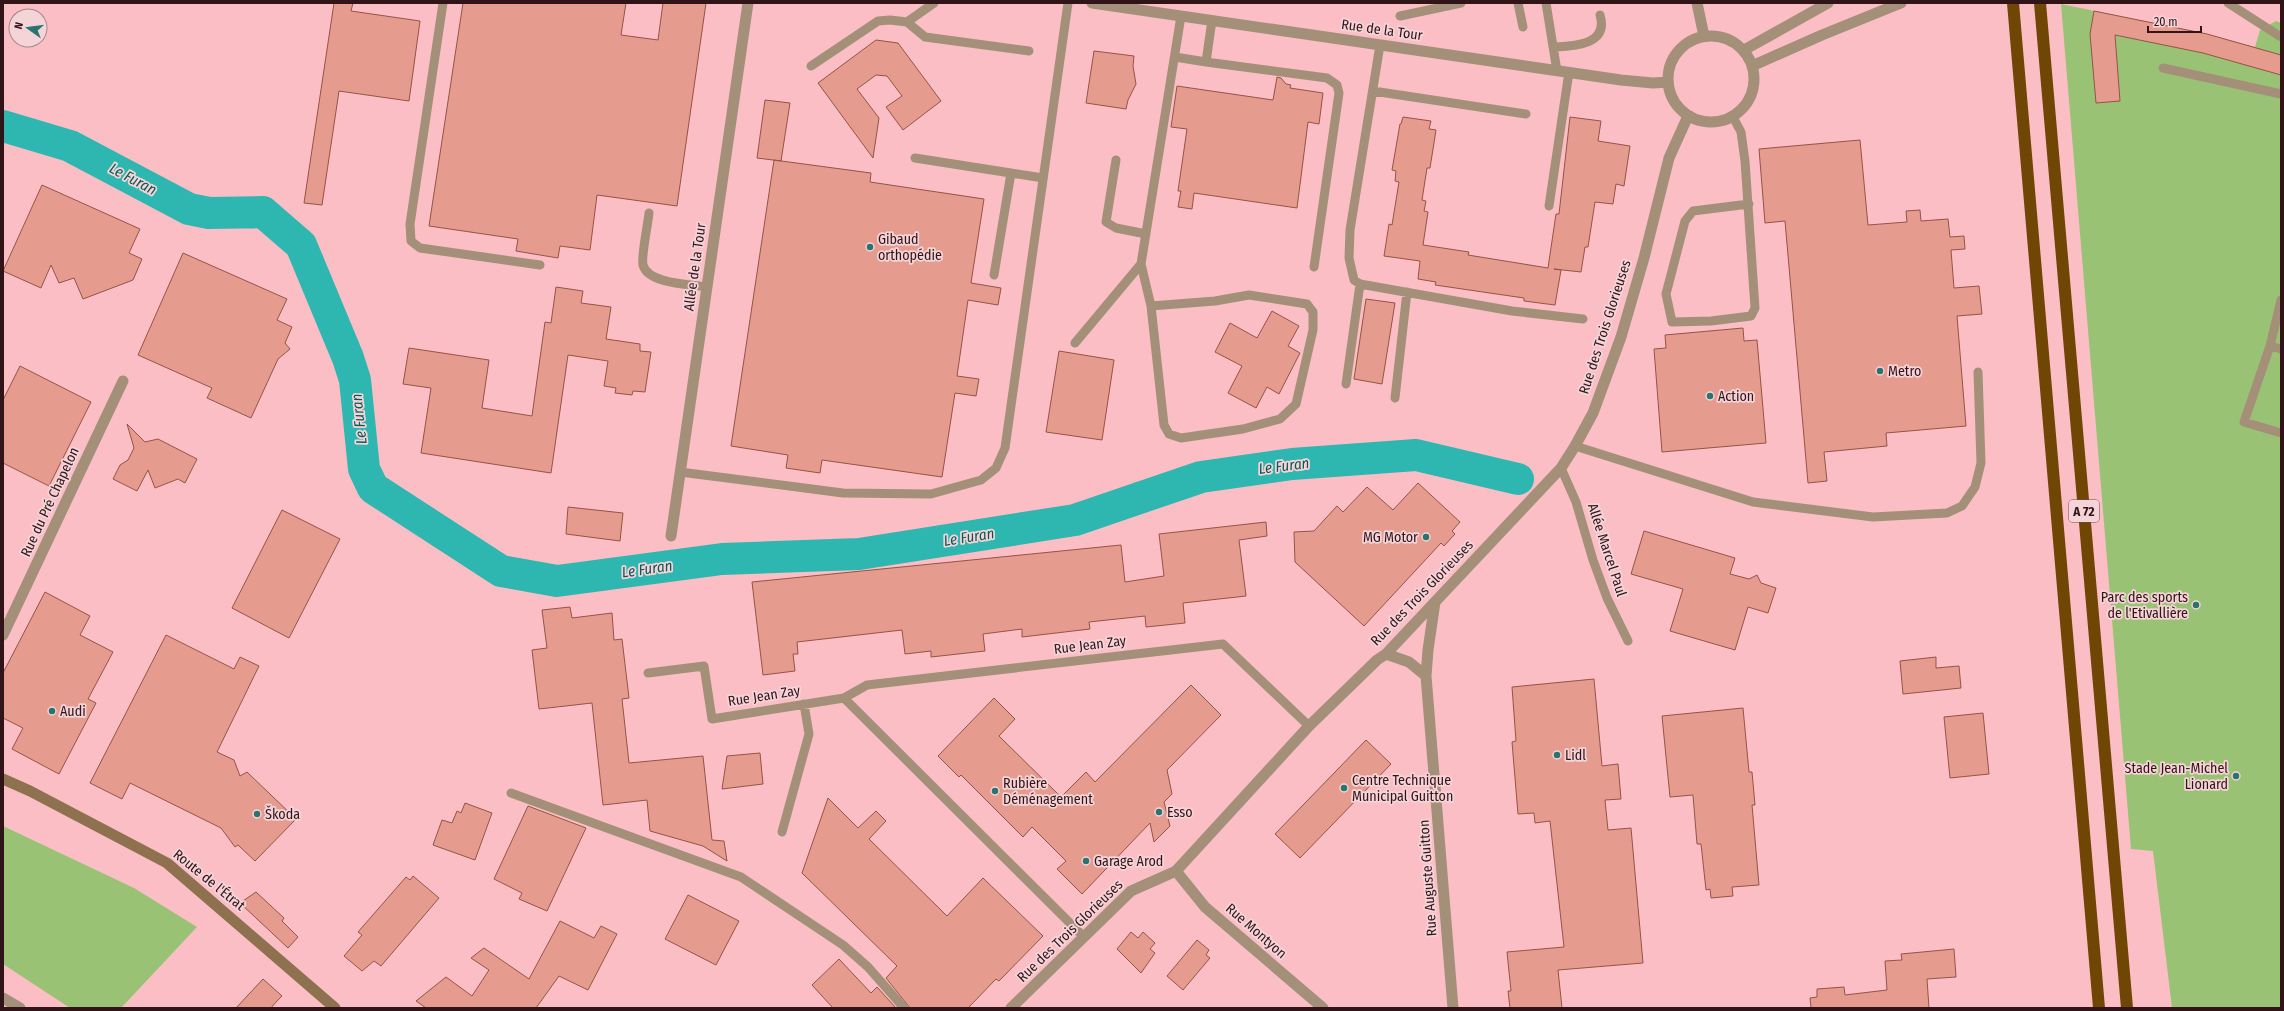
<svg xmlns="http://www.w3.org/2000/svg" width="2284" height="1011" viewBox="0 0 2284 1011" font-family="'Fira Sans Condensed',sans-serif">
<rect width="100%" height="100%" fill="#fcbec5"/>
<path fill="#9ac275" d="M2061,4L2207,34L2255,47L2260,30L2276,21L2281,23V1008H2172L2153,851L2131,849Z
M3,826L134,888L197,927L121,1008H70L3,964Z"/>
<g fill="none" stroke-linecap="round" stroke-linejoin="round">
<path stroke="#2eb6b1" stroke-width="32" d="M3,126L70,146L189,209L209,213L263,212L301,245L348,358L355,380L364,469L373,488L501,571L557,581L722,559L859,554L1075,520L1201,477L1292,464L1416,455L1518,479"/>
</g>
<path fill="#e59c8e" stroke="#955347" d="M334,3H353L351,11L420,21L409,101L339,91L322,205L304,203Z
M463,3H626L621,35L658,40L663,3H706L677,206L597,195L590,250L560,246L558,258L516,251L518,239L429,226Z
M2094,11L2207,34L2281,55V75L2203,53L2115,35L2120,101L2096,103L2090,34Z
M876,40L898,43L941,101L903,130L886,107L902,96L887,76L876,75L857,89L879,118L873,158L818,83Z
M1094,51L1134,56L1133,66L1136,84L1128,100L1126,109L1086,103Z
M1277,77L1281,78L1286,84L1291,85L1290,88L1323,93L1319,124L1308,122L1297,208L1194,193L1192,209L1178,207L1181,191H1178L1187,129L1171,127L1177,86L1273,100Z
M765,100L790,103L781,161L757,158Z
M1403,117L1431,121L1429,129L1436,130L1430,168H1427L1422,200L1426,201L1424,211L1428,212L1423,245L1469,252L1468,255L1548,268L1556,214H1559L1570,117L1601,121L1598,141L1630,146L1624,186L1616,184L1613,204L1595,202L1588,247H1585L1581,272L1554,269L1561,270L1555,305L1524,301V298L1435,285L1436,282L1418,279L1420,261L1384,256L1389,224L1392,225L1399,182L1395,181L1396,171L1392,170L1400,124H1401Z
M1860,140L1868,225L1907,222L1906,211L1920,210L1921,221L1948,219L1950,237L1964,236L1965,249L1951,250L1954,288L1979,286L1982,314L1957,316L1966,426L1886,433L1887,446L1824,452L1827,481L1808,483L1785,221L1765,223L1759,149Z
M774,160L871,173L870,182L984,199L971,283L1001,288L998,305L968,300L957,376L979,379L976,396L955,393L942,477L822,460L820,473L786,468L788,455L731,446Z
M42,185L140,229L129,253L142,259L133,280L83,299L74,278L59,283L51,265L41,288L3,271Z
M183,253L287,299L277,320L292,327L285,343L290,349L278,359L251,418L207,398L212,388L138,355Z
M556,287L583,291L581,303L611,307L606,339L640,344V351L651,352L645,392L633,391L632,395L615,393L616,388L604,386L608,361L568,355L551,473L421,453L431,388L403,384L409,348L489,360L482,408L532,416L545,322L551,323Z
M1366,299L1395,303L1382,384L1354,379Z
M1272,311L1299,326L1288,346L1300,353L1279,394L1267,387L1256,408L1228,393L1242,366L1215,352L1230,323L1257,338Z
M1743,328L1744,341L1757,340L1766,443L1662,452L1654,349L1666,348L1665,335Z
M1059,351L1114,360L1102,440L1046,432Z
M20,366L91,402L49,486L3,463V400Z
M127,424L145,442L158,439L197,459L185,483L178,479L155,488L148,470L137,491L113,479L120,465L128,460L134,448Z
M1418,483L1460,522L1452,531L1455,534L1444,546L1441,543L1364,626L1295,562L1294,532L1314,531L1337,506L1343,512L1367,487L1393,510Z
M568,507L623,513L620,541L566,534Z
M282,510L340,539L289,638L232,608Z
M1266,522L1267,536L1239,540L1246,596L1183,603L1185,623L1146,627L1145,616L1089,622L1090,629L1022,637V629L983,634L985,651L931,657V651L905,654L902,630L797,642L798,654H793L795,671L763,675L752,582L1121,545L1125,582L1164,576L1159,534Z
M1644,531L1735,558L1730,574L1749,579L1757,575L1761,583L1776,588L1768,613L1748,607L1735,650L1670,631L1683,589L1631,574Z
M45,592L90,616L80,635L113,652L88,699L96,703L59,774L12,749L23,728L3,718V673Z
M570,607L572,618L612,613L614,640L622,639L629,698L622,699L629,763L703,756L712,840L724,841L727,861L703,846L650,831L647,800L603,805L592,703L539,709L532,650L547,648L542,610Z
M166,635L234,669L240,657L259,666L217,752L234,760L240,776L247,772L296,819L255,861L238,845L235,847L221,828L130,783L122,799L90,783Z
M1936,657V668L1959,666L1961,688L1903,694L1900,661Z
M1594,679L1602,766L1618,764L1621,799L1605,800L1608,830L1631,828L1643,963L1558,970L1562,1008H1510L1508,991H1511L1507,952L1564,947L1550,821L1535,823L1534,813L1518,814L1512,742L1516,741L1512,687Z
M1191,685L1221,715L1167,770L1172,794L1164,802L1170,826L1154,842L1150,823L1082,894L1057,869L1066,861L1032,827L1023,837L961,775L959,777L938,756L994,698L1015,719L999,736L1061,797L1086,772L1095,782Z
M1743,708L1749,772H1752L1755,805H1752L1759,885L1732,887L1733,896L1711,898L1710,889L1706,890L1701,844H1697L1693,795L1670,797L1662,716Z
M1983,713L1989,774L1950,778L1944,717Z
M1366,740L1391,764L1300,858L1275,834Z
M760,753L763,784L722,789L727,756Z
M828,798L858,828L876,811L886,821L869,839L947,916L983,878L1043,936L999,981L996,979L968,1008H910L886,978L897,966L802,873Z
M465,803L492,813L475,860L433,845L442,820L452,823L457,811L461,813Z
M528,806L586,828L547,911L519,899L522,893L494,879Z
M413,876L439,898L381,966L374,961L362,971L344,956L362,935L358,932L406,877L410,880Z
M256,892L284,918L282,921L298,937L288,948L240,903Z
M688,895L739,921L716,965L665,939Z
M560,921L594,938L601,926L617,934L588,990L559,976L536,1008H426L416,1001L446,977L472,996L489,970L471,958L484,948L529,979Z
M1131,932L1138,938L1143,932L1155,943L1150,949L1155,953L1141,973L1117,949Z
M1197,940L1209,950L1206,955L1210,958L1183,990L1167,976Z
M1954,949L1956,977L1927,979L1929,1008H1811L1810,998L1817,997V989L1844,987L1845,995L1887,990L1885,961L1902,960L1901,954Z
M839,959L871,993L877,987L896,1008H833L812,985Z
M263,979L282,996L276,1002L271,1008H236Z"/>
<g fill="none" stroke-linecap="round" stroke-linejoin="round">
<path stroke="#a49079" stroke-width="9" d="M443,3L410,224L411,241L420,248L540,265
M1518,3L1523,27
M1546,3L1557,71
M2228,3L2281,37
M1400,16L1461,3
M1212,20L1206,62L1327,78L1337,85L1339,93L1314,267
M907,22L925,37L1029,51
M1380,45L1350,230L1349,258L1354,280L1360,284L1512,311L1583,319
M1554,47C1574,46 1609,45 1600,15
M1175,57L1206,62
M811,66L878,21L890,20L907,22L934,3
M2163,68L2281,94
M1373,91L1526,114
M1733,117L1741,132L1745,161L1755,308L1751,316L1711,321L1672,322L1666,294L1685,221L1693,211L1749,204
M915,158L1043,178
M1116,160L1106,222L1116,228L1146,234
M1549,206L1569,72
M649,213C648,224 641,256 643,265C648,284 690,284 707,287
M1141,264L1151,306L1164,425L1169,434L1181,438L1243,429L1280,419L1296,404L1313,330V312L1307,304L1249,295L1215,301L1151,306
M994,275L1011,173
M1075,343L1141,264L1181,16
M2270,346L2281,300
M2281,349L2270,346L2244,422L2281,433
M1346,384L1360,284
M1395,398L1407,292
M1575,446L1753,502L1873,517L1947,513L1962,506L1975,487L1981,463L1978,372
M1561,468L1576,502L1593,560L1607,598L1628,641
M680,472L843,493L931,494L981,480L996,468L1005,448L1068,3
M648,673L704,666L712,719L844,698L1084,937
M844,698L867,685L1223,644L1309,726
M511,793L741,877L843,945L868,967L904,1008
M782,832L809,734L804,704"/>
<path stroke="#a49079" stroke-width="11" d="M1697,3L1704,36
M671,536L748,3
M3,635L123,381
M3,998L20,1008"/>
<path stroke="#a49079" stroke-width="11" d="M1092,3L1621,80L1653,83L1668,82
M1668 79a43 43 0 1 1 86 0a43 43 0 1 1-86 0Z
M1744,50L1828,3
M1752,66L1822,35L1901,3
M1435,602L1428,650L1426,676L1453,1008
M1386,654L1409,662L1426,676
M1176,871L1205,907L1323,1008
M1011,1008L1131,891L1176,871L1309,726L1377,660L1386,654L1561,468L1575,446L1593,413L1621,337L1644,258L1669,158L1688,116"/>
<path stroke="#8e714e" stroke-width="11" d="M3,779L30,791L167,863L335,1008"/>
<path stroke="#6f4604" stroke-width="12" d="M2013,3L2099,1008
M2040,3L2127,1008"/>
</g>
<g fill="#2a7470" stroke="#f5d4d8" stroke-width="1.5">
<circle cx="870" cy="247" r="4"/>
<circle cx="1880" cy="371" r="4"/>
<circle cx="1710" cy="396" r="4"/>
<circle cx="1426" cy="537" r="4"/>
<circle cx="2196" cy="605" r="4"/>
<circle cx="52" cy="711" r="4"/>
<circle cx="1557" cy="755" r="4"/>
<circle cx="2236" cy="776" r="4"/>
<circle cx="1344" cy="788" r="4"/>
<circle cx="995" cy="791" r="4"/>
<circle cx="1159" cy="812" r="4"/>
<circle cx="257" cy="814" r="4"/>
<circle cx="1086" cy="861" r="4"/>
</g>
<g text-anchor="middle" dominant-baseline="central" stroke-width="3.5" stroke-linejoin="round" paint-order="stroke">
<rect fill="#f5d4d8" stroke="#6b4e52" stroke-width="1" x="2069" y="500" width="30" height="22" rx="3"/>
<g font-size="13" font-weight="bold" fill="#301418">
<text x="2084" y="511">A 72</text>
</g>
<g font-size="14" fill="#301418" stroke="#f5d4d8">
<text transform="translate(1382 30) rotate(8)">Rue de la Tour</text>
<text transform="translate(695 267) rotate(-82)">Allée de la Tour</text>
<text transform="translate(1605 327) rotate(-72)">Rue des Trois Glorieuses</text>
<text transform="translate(50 502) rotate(-65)">Rue du Pré Chapelon</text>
<text transform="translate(1607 550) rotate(72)">Allée Marcel Paul</text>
<text transform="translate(1422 593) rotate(-46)">Rue des Trois Glorieuses</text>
<text transform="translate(1090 645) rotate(-7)">Rue Jean Zay</text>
<text transform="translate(764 696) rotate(-9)">Rue Jean Zay</text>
<text transform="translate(1428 878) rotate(-94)">Rue Auguste Guitton</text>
<text transform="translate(209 880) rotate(39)">Route de l'Étrat</text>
<text transform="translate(1070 931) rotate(-44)">Rue des Trois Glorieuses</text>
<text transform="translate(1256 931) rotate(41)">Rue Montyon</text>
</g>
<g font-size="14" fill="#301418" stroke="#f5d4d8" text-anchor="start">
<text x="878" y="239">Gibaud<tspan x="878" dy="16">orthopédie</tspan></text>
<text x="1888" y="371">Metro</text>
<text x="1718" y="396">Action</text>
<text x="1418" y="537" text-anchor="end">MG Motor</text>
<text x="2188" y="597" text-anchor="end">Parc des sports<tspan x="2188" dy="16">de l'Etivallière</tspan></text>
<text x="60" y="711">Audi</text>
<text x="1565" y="755">Lidl</text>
<text x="2228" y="768" text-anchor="end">Stade Jean-Michel<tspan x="2228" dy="16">Lionard</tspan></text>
<text x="1352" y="780">Centre Technique<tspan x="1352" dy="16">Municipal Guitton</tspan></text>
<text x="1003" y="783">Rubière<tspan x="1003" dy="16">Déménagement</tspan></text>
<text x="1167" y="812">Esso</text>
<text x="265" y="814">Škoda</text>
<text x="1094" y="861">Garage Arod</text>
</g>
<g font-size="15" font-style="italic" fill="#0d5856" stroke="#f5d4d8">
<text transform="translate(133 179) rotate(28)">Le Furan</text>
<text transform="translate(359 419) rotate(-96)">Le Furan</text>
<text transform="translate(1284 466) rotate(-7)">Le Furan</text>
<text transform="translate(969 537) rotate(-9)">Le Furan</text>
<text transform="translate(647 569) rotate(-8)">Le Furan</text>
</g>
</g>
<rect width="2284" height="1011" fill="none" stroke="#301418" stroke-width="8"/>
<g transform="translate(28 28) rotate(284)"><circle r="19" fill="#f5d4d8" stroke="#a6878b"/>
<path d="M0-3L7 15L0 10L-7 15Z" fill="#2a7470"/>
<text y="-6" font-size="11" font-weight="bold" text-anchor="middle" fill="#301418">N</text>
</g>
<path d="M2148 26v6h53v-6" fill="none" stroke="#301418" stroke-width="2"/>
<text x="2154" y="26" font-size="12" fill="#301418" stroke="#f5d4d8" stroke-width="3" paint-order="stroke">20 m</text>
</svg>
